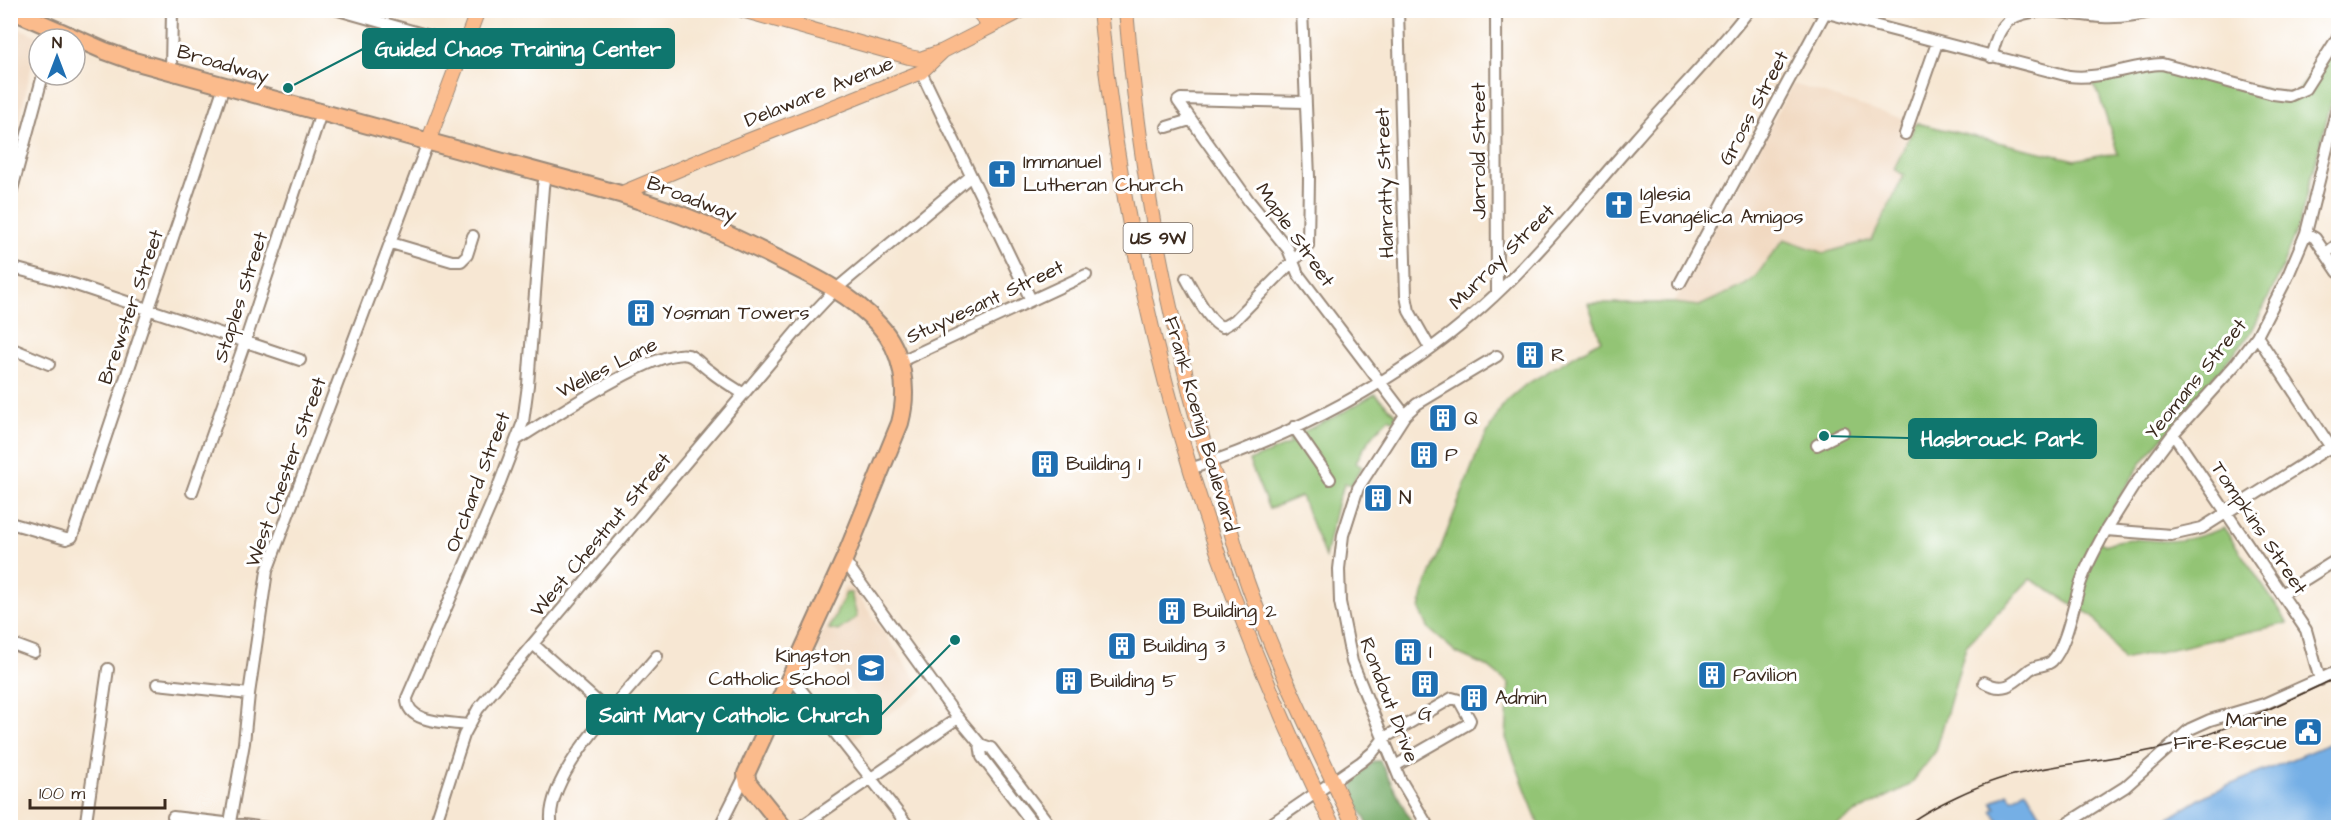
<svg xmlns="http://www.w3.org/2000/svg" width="2349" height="838" viewBox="0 0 2349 838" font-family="'Architects Daughter',sans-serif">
<rect width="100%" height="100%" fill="#fff"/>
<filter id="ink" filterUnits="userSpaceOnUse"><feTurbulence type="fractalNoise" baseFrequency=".0167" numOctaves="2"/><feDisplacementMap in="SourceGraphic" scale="12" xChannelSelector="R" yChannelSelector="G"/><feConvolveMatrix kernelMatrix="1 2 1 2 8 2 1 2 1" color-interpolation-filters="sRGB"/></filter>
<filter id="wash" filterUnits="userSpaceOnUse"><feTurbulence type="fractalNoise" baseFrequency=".008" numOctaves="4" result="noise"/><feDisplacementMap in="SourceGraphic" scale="24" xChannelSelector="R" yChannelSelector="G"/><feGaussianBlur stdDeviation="1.35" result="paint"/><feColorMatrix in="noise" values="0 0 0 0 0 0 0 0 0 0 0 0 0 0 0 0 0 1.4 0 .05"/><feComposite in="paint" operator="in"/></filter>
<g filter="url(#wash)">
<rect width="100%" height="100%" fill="#f7e7d3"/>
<path fill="#f0d6bc" d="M11,25L38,36L11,161Z
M1793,84L1916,123L1894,168L1904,175L1872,240L1824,253L1784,239L1756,276L1745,285L1699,306L1674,303Z
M852,587L924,690L849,742L845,736L856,725L845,708L857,699L816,647L844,588Z"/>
<path fill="#93c474" stroke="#677749" stroke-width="1.5" d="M2338,37V77L2299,223L2278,278L2251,333L2142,462L2094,538L2105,545C2126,535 2142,541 2165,541C2186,541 2204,535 2224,528L2288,623L2123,660L2093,616L2030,579L1966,646L1936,751L1910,785L1855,813L1834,827L1540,828L1506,738L1509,684L1488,667L1457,653L1429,629L1420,610L1423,594L1480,446L1504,403L1525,385L1601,340L1588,303H1674L1699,306L1745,285L1756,276L1784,239L1824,253L1872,240L1904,175L1894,169L1916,123L2075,160L2098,155L2118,154L2099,95L2088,78L2145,65L2295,95Z
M1375,394L1397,415L1394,421L1389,418C1376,431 1363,446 1356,463L1362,467L1351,485L1345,483L1338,500L1325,557L1301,496L1269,509L1249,461L1291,444L1288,439L1338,415Z
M846,593H851L857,617L838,631L829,629Z"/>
<path fill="#76aa66" stroke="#586a42" stroke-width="1.5" d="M1375,761H1380L1414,827H1369C1354,794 1340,786 1375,761Z"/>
<path fill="#74afe5" stroke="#586c82" stroke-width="1.5" d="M2338,740V827H2154L2208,794Z
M2026,790L2045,822L2036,827H2002L1992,811L1996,808L1992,802L2008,793L2012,799Z"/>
</g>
<g filter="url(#ink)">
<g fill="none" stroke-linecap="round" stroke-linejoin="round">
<g stroke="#998878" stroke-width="14">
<path id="minor" d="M338,10L465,46
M1398,10L1406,296L1409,311L1430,348
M1496,10L1497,292
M1816,10L2069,76C2102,80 2130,65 2162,64L2273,94L2289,96L2305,89L2338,37
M1991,57C1995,44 1998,28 2010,20C2035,3 2074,16 2102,17C2120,18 2140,15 2158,10
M171,71L172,10
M921,72L1031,300
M1304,102L1181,99L1178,101L1249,201L1288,249L1298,274L1405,415
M1167,127L1190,120
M1905,134L1937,43
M10,197L43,75
M2306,233L2315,238L2338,272
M391,243L452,261H461L467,255L473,236
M2326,253L2338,244
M10,267L73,284L300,360
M1186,278C1193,290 1210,325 1223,327L1235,320L1308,246L1309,177L1302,10
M1680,283L1825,13
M2257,336L2338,458
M10,348L49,364
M899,362L1086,275
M1294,427L1330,479
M2173,434L2306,630L2320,680
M518,439C547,421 657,347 688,355C697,358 702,366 710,371C721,380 733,387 744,394
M1817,445L1843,432
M1190,469C1295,435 1399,381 1482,307C1538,257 1585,196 1635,140C1672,97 1714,56 1749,10
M192,492L245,342L321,113
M10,523L66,539L72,537L224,86
M2106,530L2133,487L2173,434L2235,365L2257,336L2287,278L2306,233L2338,104
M844,560L955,714L980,744L982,757L1036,828
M2282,594L2338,559
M10,643L34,652
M533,644L610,713
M791,677L910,828
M1984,682C2004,693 2013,684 2028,671C2035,664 2046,667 2052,661C2066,647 2073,607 2079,588C2085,567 2096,549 2106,530L2171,535L2202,528L2338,442
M157,684L249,694
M468,725C448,722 406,724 407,698L493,500L523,422L528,385L543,187L545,175
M980,744L991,748L1052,828
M173,817L268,828
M552,827C540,779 627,693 657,656
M85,828L108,669
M229,828L244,743L249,694L267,571L428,142
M434,828L464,735L478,709L801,326L836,289L971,176
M719,828L746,774
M799,828L958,718
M1265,828L1361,762L1373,752L1384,738L1452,698L1459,700L1470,720L1468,724L1395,766
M1429,828L1400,779L1352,662L1340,602L1339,569L1343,535L1358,488L1405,415L1417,404L1497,356
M2060,828L2125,787L2190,729L2210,720L2264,704L2338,671"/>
</g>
<g stroke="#998878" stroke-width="16">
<path id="major" d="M742,10L909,57L920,59L940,52
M977,10L990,26
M1100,10C1125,294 1207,573 1334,828
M1126,10C1138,156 1164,303 1204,444C1208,460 1215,475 1220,491C1227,514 1232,538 1240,561C1270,653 1314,740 1355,828
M428,142L478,10
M620,194L725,150L921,72L943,51L1023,10"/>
</g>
<g stroke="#998878" stroke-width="20">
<path id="highway" d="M11,10L105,51L130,60L620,194C643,202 667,209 689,218C720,230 750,245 780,260C815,277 852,295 879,325C903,351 909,389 900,423L844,560L746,774L748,783L784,828"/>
</g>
<use href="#minor" stroke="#fff" stroke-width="10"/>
<use href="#major" stroke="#fbbb8c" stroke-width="14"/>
<use href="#highway" stroke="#fbbb8c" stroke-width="16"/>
<path stroke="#3b2a1e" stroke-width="1.5" d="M1903,828C1929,807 1985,781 2018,774C2068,762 2121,759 2170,746C2228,731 2284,702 2338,677"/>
</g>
</g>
<defs>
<g id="church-square" transform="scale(1.5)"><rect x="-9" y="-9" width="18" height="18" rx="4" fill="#1f6fb2" stroke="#fff"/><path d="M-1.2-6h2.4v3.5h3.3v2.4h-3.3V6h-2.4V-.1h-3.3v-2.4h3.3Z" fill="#fff"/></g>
<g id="building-square" transform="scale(1.5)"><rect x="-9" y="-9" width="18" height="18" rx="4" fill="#1f6fb2" stroke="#fff"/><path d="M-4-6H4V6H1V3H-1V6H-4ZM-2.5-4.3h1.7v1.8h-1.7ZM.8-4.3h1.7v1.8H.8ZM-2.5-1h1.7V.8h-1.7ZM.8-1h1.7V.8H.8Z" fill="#fff"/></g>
<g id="school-square" transform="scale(1.5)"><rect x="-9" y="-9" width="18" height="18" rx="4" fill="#1f6fb2" stroke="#fff"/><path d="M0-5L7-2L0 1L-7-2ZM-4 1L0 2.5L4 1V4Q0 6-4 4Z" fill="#fff"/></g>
<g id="civic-square" transform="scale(1.5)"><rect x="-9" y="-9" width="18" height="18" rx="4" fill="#1f6fb2" stroke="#fff"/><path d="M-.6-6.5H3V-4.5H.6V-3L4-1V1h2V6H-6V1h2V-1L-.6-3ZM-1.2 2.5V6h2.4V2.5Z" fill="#fff"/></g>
</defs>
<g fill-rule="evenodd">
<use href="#church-square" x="1002" y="174"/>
<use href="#church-square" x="1619" y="205"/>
<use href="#building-square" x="641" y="313"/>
<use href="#building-square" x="1530" y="355"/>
<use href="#building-square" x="1443" y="418"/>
<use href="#building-square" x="1424" y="455"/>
<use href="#building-square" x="1045" y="464"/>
<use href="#building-square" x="1378" y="498"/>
<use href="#building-square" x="1172" y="611"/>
<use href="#building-square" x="1122" y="646"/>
<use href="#building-square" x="1408" y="652"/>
<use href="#school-square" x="871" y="668"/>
<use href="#building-square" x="1712" y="675"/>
<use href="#building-square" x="1069" y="681"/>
<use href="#building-square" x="1425" y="684"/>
<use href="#building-square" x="1474" y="698"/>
<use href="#civic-square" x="2308" y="732"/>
</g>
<g text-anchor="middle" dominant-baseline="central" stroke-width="6" stroke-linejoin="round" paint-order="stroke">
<rect fill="#fff" stroke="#766a62" stroke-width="1.5" x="1123.5" y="223" width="69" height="30" rx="4.5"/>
<g font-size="18" font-weight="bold" fill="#3b2a1e">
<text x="1158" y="238">US 9W</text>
</g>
<g font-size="20" fill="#3b2a1e" stroke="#fff">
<text transform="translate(223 64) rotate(16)">Broadway</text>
<text transform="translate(819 92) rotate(-22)">Delaware Avenue</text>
<text transform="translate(1754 108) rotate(-62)">Gross Street</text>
<text transform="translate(1479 151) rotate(-90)">Jarrold Street</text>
<text transform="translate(1385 183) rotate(-92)">Hanratty Street</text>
<text transform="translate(692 199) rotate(21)">Broadway</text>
<text transform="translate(1295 235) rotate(55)">Maple Street</text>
<text transform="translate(1502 257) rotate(-45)">Murray Street</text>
<text transform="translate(241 297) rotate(-72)">Staples Street</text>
<text transform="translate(985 302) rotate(-25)">Stuyvesant Street</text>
<text transform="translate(131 307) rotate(-71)">Brewster Street</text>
<text transform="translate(607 368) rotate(-27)">Welles Lane</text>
<text transform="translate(2196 379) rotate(-51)">Yeomans Street</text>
<text transform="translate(1201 424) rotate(74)">Frank Koenig Boulevard</text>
<text transform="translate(286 472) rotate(-70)">West Chester Street</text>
<text transform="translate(478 482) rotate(-69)">Orchard Street</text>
<text transform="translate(2259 528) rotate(56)">Tompkins Street</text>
<text transform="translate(601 535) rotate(-50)">West Chestnut Street</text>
<text transform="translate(1389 700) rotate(69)">Rondout Drive</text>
</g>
<g font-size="20" fill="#3b2a1e" stroke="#fff" text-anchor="start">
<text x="1023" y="162">Immanuel<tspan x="1023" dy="23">Lutheran Church</tspan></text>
<text x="1640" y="194">Iglesia<tspan x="1640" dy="23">Evangélica Amigos</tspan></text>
<text x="662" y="313">Yosman Towers</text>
<text x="1551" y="355">R</text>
<text x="1464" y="418">Q</text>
<text x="1445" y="455">P</text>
<text x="1066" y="464">Building 1</text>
<text x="1399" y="498">N</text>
<text x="1193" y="611">Building 2</text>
<text x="1143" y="646">Building 3</text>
<text x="1429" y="652">I</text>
<text x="850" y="656" text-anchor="end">Kingston<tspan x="850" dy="23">Catholic School</tspan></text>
<text x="1733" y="675">Pavilion</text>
<text x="1090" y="681">Building 5</text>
<text x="1495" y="698">Admin</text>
<text x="1425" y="714" text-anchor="middle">G</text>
<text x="2287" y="720" text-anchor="end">Marine<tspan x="2287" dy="23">Fire-Rescue</tspan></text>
</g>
</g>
<path fill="none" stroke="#0f766e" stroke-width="2" d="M288 88L363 49M1824 436L1909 438M955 640L881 715"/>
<g fill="#0f766e" stroke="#fff" stroke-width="2">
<circle cx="288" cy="88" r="6"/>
<circle cx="1824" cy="436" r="6"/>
<circle cx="955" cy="640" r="6"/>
</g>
<g fill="#0f766e" stroke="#0f766e" stroke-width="2">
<rect x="363" y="29" width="311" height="39" rx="6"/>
<rect x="1909" y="419" width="187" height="39" rx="6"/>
<rect x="587" y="695" width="294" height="39" rx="6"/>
</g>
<g font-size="21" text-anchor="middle" font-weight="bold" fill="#fff">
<text x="518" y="56">Guided Chaos Training Center</text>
<text x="2002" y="446">Hasbrouck Park</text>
<text x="734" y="722">Saint Mary Catholic Church</text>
</g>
<rect width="2349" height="838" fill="none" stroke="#fff" stroke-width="36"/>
<g transform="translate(57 57)"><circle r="28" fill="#ffffff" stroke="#b1aaa5" stroke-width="1.5"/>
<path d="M0-4.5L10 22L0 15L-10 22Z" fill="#1f6fb2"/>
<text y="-9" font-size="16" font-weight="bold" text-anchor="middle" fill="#3b2a1e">N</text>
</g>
<path d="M30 799v9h135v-9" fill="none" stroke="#3b2a1e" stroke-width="3"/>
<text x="39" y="799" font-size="18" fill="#3b2a1e" stroke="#ffffff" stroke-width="4.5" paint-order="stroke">100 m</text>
</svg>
